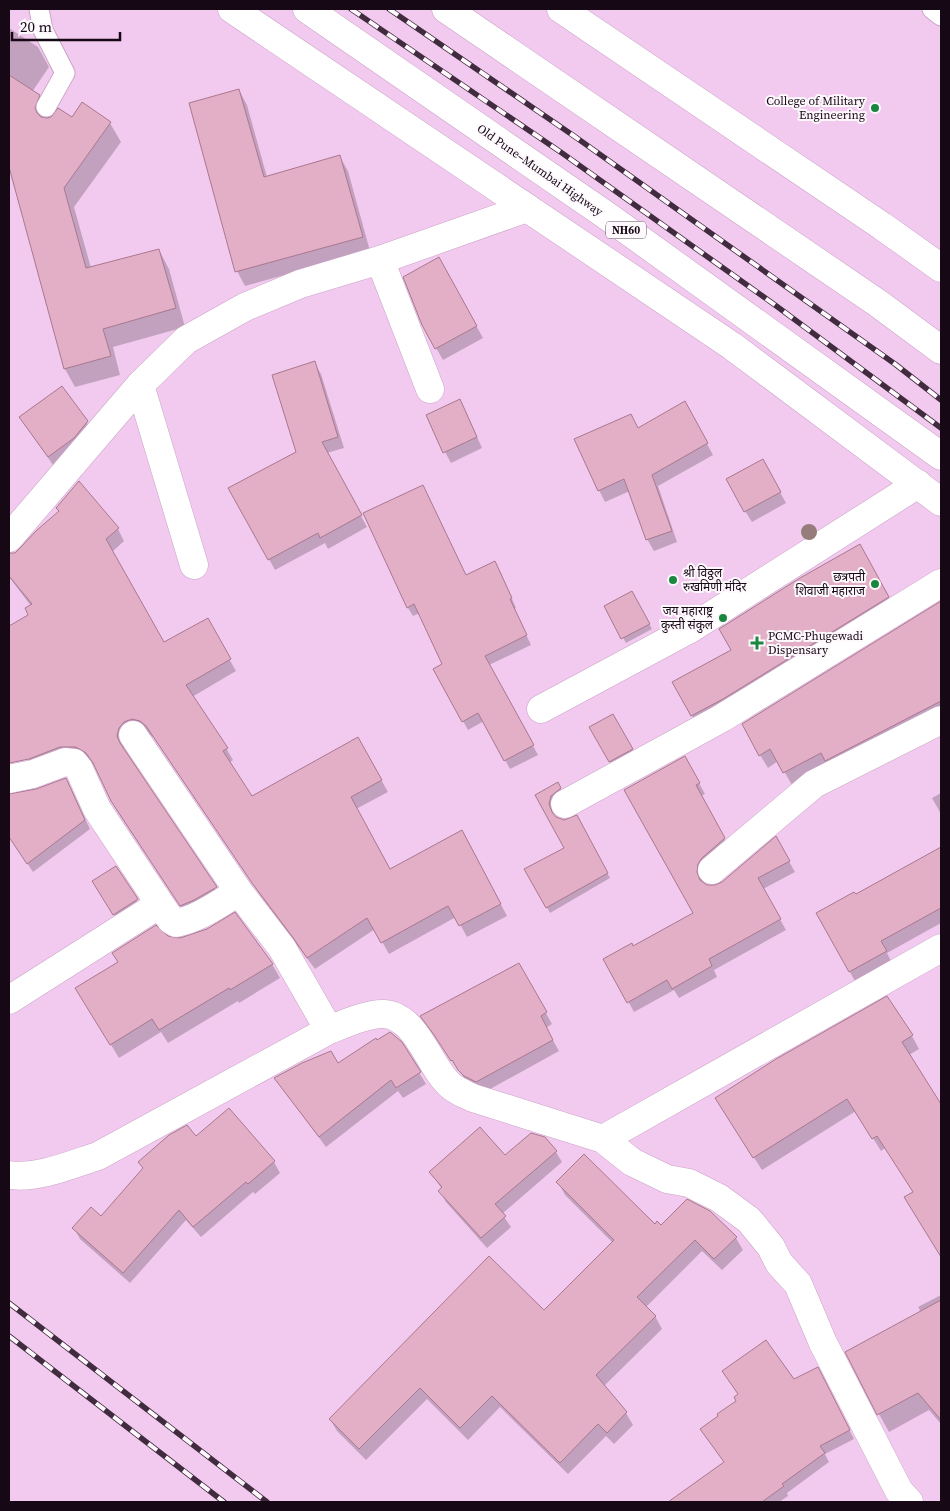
<svg xmlns="http://www.w3.org/2000/svg" width="950" height="1511" viewBox="0 0 950 1511" font-family="'Source Serif 4','Noto Sans Devanagari',serif">
<rect width="100%" height="100%" fill="#f3caef"/>
<path fill="#0003" d="M9,28L38,47L49,67L32,92L39,96L50,115L48,119L72,118L110,123L121,142L74,207L91,268L159,250L169,269L185,327L113,347L120,375L75,387L65,369L11,172L9,175Z
M239,90L247,105L267,177L340,157L348,171L370,251L245,286L237,271Z
M445,270L483,338L443,360L423,325Z
M314,363L321,374L344,448L327,453L367,527L328,549L325,543L275,570L230,489L297,452Z
M62,387L94,433L55,468L20,417Z
M685,403L713,455L658,486L677,542L654,551L647,539L630,491L605,502L599,490L631,415L638,429Z
M466,412L482,448L451,463L445,452Z
M769,472L786,503L752,522L745,511Z
M57,508L118,529L124,541L112,552L164,644L207,620L236,671L192,697L226,748L233,760L229,763L252,797L358,738L388,792L356,809L390,871L469,843L507,916L467,937L456,917L389,954L375,929L315,969L260,895L154,738L148,733L140,731L125,740L124,748L222,899L188,917L119,814L94,765L84,759L35,770L9,726V627L30,615L31,606L9,577V555L15,554L60,512Z
M365,514L467,576L500,571L516,608L514,609L531,645L489,665L538,755L510,769L484,721L468,730L463,721L443,665L420,613L413,616L408,608Z
M860,546L896,611L700,730L674,683L732,650Z
M632,593L652,629L626,643L606,607Z
M940,603L941,719L792,785L778,761L768,768L760,755Z
M613,715L635,755L613,767L591,728Z
M685,758L705,794L701,796L730,849L703,875L702,883L707,886H715L722,883L776,838L795,872L763,889L786,930L714,970L717,977L679,998L674,990L634,1012L605,960L633,948L694,914Z
M558,784L564,794L554,802L552,810L553,815L556,818L564,821L576,817L610,878L550,913L526,870L565,848L537,795Z
M71,789L90,829L33,872L9,836V795Z
M941,793V814L932,798Z
M941,848V923L887,953L892,963L856,983L817,913L855,896Z
M116,868L144,911L121,926L94,881Z
M208,930L272,964L280,978L239,1003L238,1001L168,1043L161,1032L119,1058L85,1002L167,938L180,939Z
M519,964L552,1024L546,1028L559,1051L483,1093L469,1085L421,1016Z
M912,1036L919,1049L909,1055L941,1106V1240L934,1245L914,1192L885,1148L881,1151L856,1111L762,1170L724,1111Z
M407,1053L426,1084L403,1098L398,1091L326,1147L283,1089L338,1065Z
M196,1137L274,1162L280,1173L255,1194L253,1192L201,1237L186,1220L130,1283L80,1239L74,1228L101,1218L144,1170L140,1162Z
M544,1138L556,1152L562,1162L502,1214L511,1227L487,1248L446,1202L440,1191L442,1189L430,1172L505,1156Z
M558,1182L655,1226L736,1238L743,1250L722,1270L702,1251L646,1307L655,1316L662,1329L604,1386L626,1413L633,1425L614,1444L606,1436L568,1474L500,1407L468,1440L427,1399L366,1460L337,1431L330,1419L544,1312L613,1243L565,1195Z
M941,1295V1424L929,1410L889,1432L879,1414L921,1312L918,1307Z
M822,1377L854,1439L825,1454L829,1462L787,1493L788,1496L779,1502H677L675,1499L725,1463L794,1381Z"/>
<path fill="#e2afc6" stroke="#a8788f" d="M9,75L40,95L35,108L37,113L41,117L47,118L51,117L58,108L72,117L82,102L111,122L64,188L86,268L159,249L176,308L103,329L111,356L64,369L9,167Z
M239,89L264,177L340,155L363,237L235,272L189,103Z
M439,257L477,326L435,349L422,325L403,277Z
M315,361L338,437L322,442L362,515L320,538L318,533L268,560L228,488L296,452L272,375Z
M62,386L88,421L74,438L48,457L19,417Z
M460,399L477,437L443,453L426,415Z
M685,401L708,443L652,475L672,531L646,540L624,479L598,491L574,439L631,414L638,428Z
M763,459L781,492L744,512L726,479Z
M79,481L119,528L106,539L164,642L208,618L231,659L186,685L228,748L223,751L252,796L358,737L382,780L351,797L390,869L462,830L501,904L459,926L448,906L381,943L367,918L307,958L294,939L252,883L146,726L140,721L132,719L124,722L119,728L117,736L120,743L217,887L194,900L180,906L111,801L93,763L86,753L76,747H60L29,759L9,763V626L28,615L25,608L32,604L9,576V553H15L20,548L37,530L59,511L56,508Z
M423,485L466,575L495,561L512,598L510,599L527,635L485,656L534,745L504,761L478,713L462,722L433,669L442,664L414,604L407,608L363,513Z
M860,544L889,597L723,699L691,716L672,682L731,650L719,629L800,578Z
M632,591L650,624L621,639L604,606Z
M941,601V701L825,761L821,753L783,773L770,749L759,756L742,724Z
M613,714L633,749L609,762L589,727Z
M685,756L700,783L696,785L725,838L702,858L698,864L697,872L700,880L707,885H715L722,882L776,836L790,861L758,878L781,919L709,959L712,966L672,989L667,980L627,1003L603,959L632,943L633,946L693,913L624,790Z
M66,778L85,820L27,864L9,837V794L36,789Z
M558,782L561,788L551,796L549,804L552,812L556,817L564,820L577,815L608,873L546,908L524,869L564,848L535,795Z
M941,847V908L881,941L887,951L849,972L816,913L854,892L856,894Z
M116,866L138,899L113,915L92,881Z
M235,912L273,964L230,990L229,988L159,1030L152,1019L110,1045L75,988L118,962L112,953L156,925L168,936L180,938L207,929Z
M519,963L547,1012L541,1016L553,1040L476,1082L464,1076L458,1070L452,1060L451,1061L434,1035L420,1016Z
M887,996L913,1035L902,1042L941,1104V1257L904,1197L913,1192L877,1136L872,1139L847,1099L753,1158L715,1098L776,1059Z
M390,1032L402,1042L421,1072L396,1088L391,1080L319,1137L274,1078L302,1063L331,1051L338,1063L376,1038L377,1040Z
M229,1108L275,1161L248,1184L246,1182L193,1227L179,1210L123,1273L72,1228L91,1207L101,1216L143,1168L138,1162L169,1135L187,1125L196,1136Z
M480,1127L505,1155L531,1133L545,1137L557,1151L495,1204L506,1216L481,1238L438,1191L442,1187L429,1172Z
M584,1154L655,1224L657,1221L661,1225L687,1199L710,1211L737,1237L714,1259L695,1240L637,1297L656,1316L596,1375L627,1412L607,1433L598,1424L560,1463L492,1396L460,1428L420,1388L359,1449L329,1419L489,1256L544,1310L614,1240L556,1182Z
M941,1300V1420L918,1393L877,1415L845,1352Z
M766,1340L794,1379L818,1367L850,1430L820,1446L825,1453L782,1484L784,1486L762,1502H668L724,1462L700,1429L718,1416L717,1414L736,1401L734,1397L738,1394L722,1371Z"/>
<g fill="none" stroke-linecap="round" stroke-linejoin="round">
<g stroke="#caa3c7" stroke-width="21">
<path id="service" d="M39,9L43,30L65,73L46,107
M932,9L941,16"/>
</g>
<g stroke="#caa3c7" stroke-width="29">
<path id="minor" d="M380,260L430,389
M140,385L194,565
M9,538L140,385L186,340L245,307L300,284L380,260L527,208
M541,709L690,629L918,484
M133,735L239,892L282,948L329,1030
M9,779L33,774L65,762L74,763L79,769L97,809L160,904
M565,804L722,718L941,583
M712,870L814,784L941,720
M9,1000L160,904L171,920L176,923C199,919 219,903 239,892
M603,1139L941,948
M9,1175C38,1179 70,1165 98,1156L329,1030C344,1024 368,1013 384,1014C417,1016 429,1067 450,1085C456,1091 465,1094 473,1098L603,1139L632,1162L667,1179L689,1183L719,1198L749,1220L771,1247L779,1263L798,1284L823,1343L899,1491L909,1502"/>
</g>
<g stroke="#caa3c7" stroke-width="29">
<path id="primary" d="M232,9L732,346L941,502
M561,9L882,226L941,268"/>
</g>
<g stroke="#caa3c7" stroke-width="29">
<path id="trunk" d="M307,9L610,218L941,456
M446,9L879,304L941,350"/>
</g>
<use href="#service" stroke="#fff" stroke-width="19"/>
<use href="#minor" stroke="#fff" stroke-width="28"/>
<use href="#primary" stroke="#fff" stroke-width="28"/>
<use href="#trunk" stroke="#fff" stroke-width="28"/>
<g stroke="#402c3e" stroke-width="5.5">
<path id="rail" d="M351,9L562,153L775,305L941,428
M389,9L574,136L895,364L941,400
M9,1303L267,1502
M9,1336L224,1502"/>
</g>
<use href="#rail" stroke="#fdf8fc" stroke-width="4" stroke-dasharray="11" stroke-linecap="butt"/>
</g>
<circle fill="#967d7b" cx="809" cy="532" r="8"/>
<g fill="#19873e" stroke="#fdf8fc" stroke-width="2">
<circle cx="875" cy="108" r="5"/>
<circle cx="673" cy="580" r="5"/>
<circle cx="875" cy="584" r="5"/>
<circle cx="723" cy="618" r="5"/>
<path d="M754.5 635.5h5v5h5v5h-5v5h-5v-5h-5v-5h5z"/>
</g>
<g text-anchor="middle" dominant-baseline="central" stroke-width="4" stroke-linejoin="round" paint-order="stroke">
<rect fill="#fdf8fc" stroke="#5b505a" stroke-width="1" x="606" y="221.5" width="40" height="17" rx="4"/>
<g font-size="11" font-weight="bold" fill="#160815">
<text x="626" y="230">NH60</text>
</g>
<g font-size="12" fill="#160815" stroke="#fdf8fc" text-anchor="end">
<text x="865" y="101">College of Military<tspan x="865" dy="14">Engineering</tspan></text>
<text x="683" y="573" text-anchor="start">श्री विठ्ठल<tspan x="683" dy="14">रुखमिणी मंदिर</tspan></text>
<text x="865" y="577">छत्रपती<tspan x="865" dy="14">शिवाजी महाराज</tspan></text>
<text x="713" y="611">जय महाराष्ट्र<tspan x="713" dy="14">कुस्ती संकुल</tspan></text>
<text x="768" y="636" text-anchor="start">PCMC-Phugewadi<tspan x="768" dy="14">Dispensary</tspan></text>
</g>
<g font-size="12" fill="#160815" stroke="#fdf8fc">
<text transform="translate(540 170) rotate(35)">Old Pune–Mumbai Highway</text>
</g>
</g>
<rect width="950" height="1511" fill="none" stroke="#160815" stroke-width="20"/>
<path d="M12 32v8h108v-8" fill="none" stroke="#160815" stroke-width="2.5"/>
<text x="20" y="32" font-size="15" fill="#160815" stroke="#fdf8fc" stroke-width="4" paint-order="stroke">20 m</text>
</svg>
